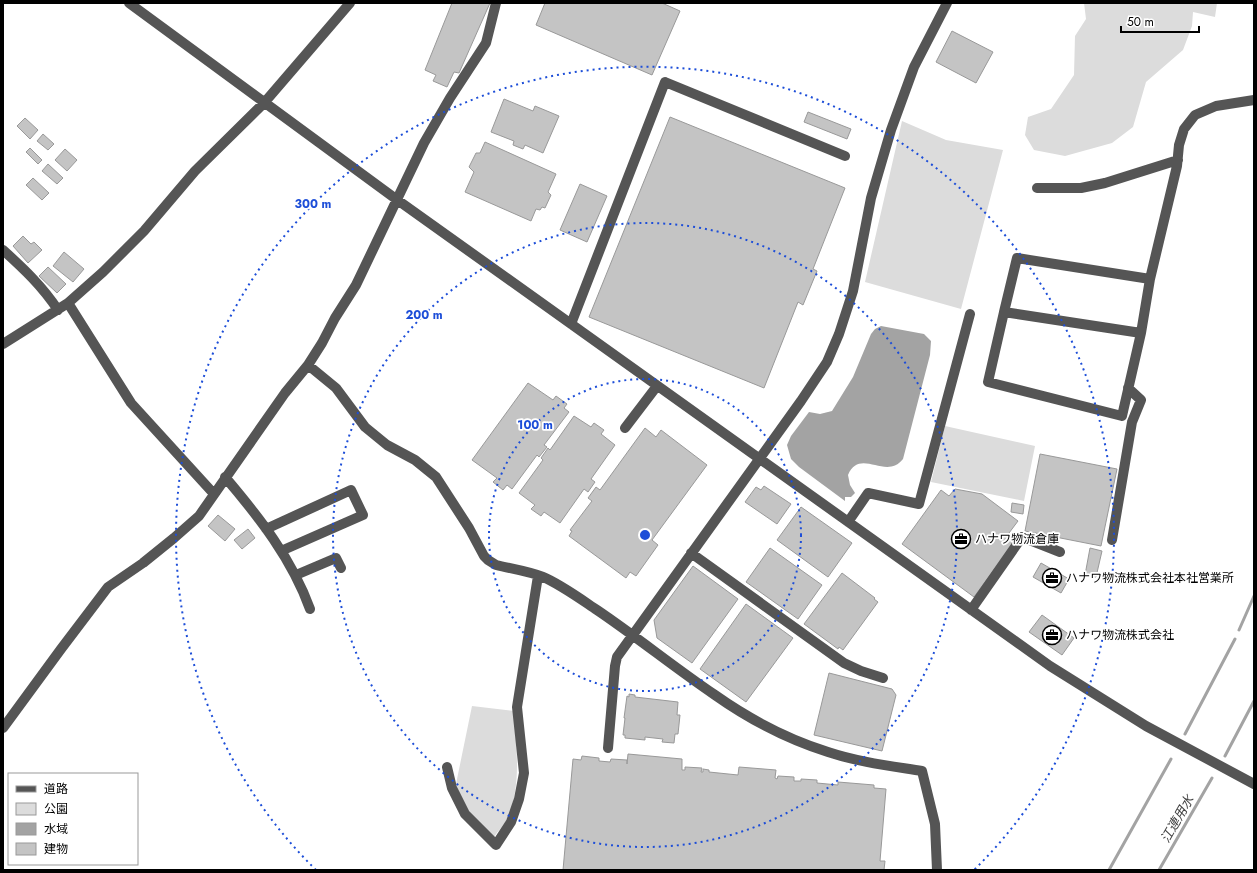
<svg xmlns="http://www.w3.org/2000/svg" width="1257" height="873" viewBox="0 0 1257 873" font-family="Jost,'Noto Sans JP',sans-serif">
<rect width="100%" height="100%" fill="#fff"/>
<path fill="#dcdcdc" d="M1084,3H1217L1215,17L1193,12L1192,26L1183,50L1146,82L1133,127L1112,143L1065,156L1034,150L1025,135L1028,117L1051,109L1074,75L1075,36L1086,19Z
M902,121L946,140L1003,150L961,309L865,282Z
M945,426L1035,446L1024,501L931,482Z
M472,706L514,711C516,746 522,784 508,817C505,824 498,831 494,837L467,811L456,784Z"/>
<path fill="#a3a3a3" d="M881,326L924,334L931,341L930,355L903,459C886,481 860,447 848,475L850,485L855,493L851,497H845V501L799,467L791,459L787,445L791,436L809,412L820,414L832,411L853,377L871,334L875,329Z"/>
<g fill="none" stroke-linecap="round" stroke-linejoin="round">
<path stroke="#a3a3a3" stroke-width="3" d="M1239,630L1254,596
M1185,734L1235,639
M1225,756L1254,701
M1109,870L1171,759
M1159,870L1212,778"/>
</g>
<path fill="#c4c4c4" stroke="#999" d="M452,3H490L459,73L454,72L447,87L433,81L436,75L425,70Z
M545,3H662L680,11L652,75L536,25Z
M952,31L993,52L976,83L936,62Z
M504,99L533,111L535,106L559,116L543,153L525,145L523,149L513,145L514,141L491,132Z
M808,112L851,129L847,139L804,122Z
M670,117L845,188L813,269L817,271L803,305L798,302L764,388L589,317Z
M25,118L38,130L30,139L17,126Z
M43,134L54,144L48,150L37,141Z
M485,142L556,174L548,192L551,195L545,208L542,207L540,210L536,209L531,221L465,192L474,172L469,167L476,153H480Z
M30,148L42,160L38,164L26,152Z
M65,149L77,160L67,171L55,160Z
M48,164L63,178L57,184L42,171Z
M33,178L49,193L42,200L26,185Z
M580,184L607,196L587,242L560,230Z
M23,236L31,244L34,242L42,250L28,263L13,246Z
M64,252L84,269L73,282L53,266Z
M48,267L66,284L57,293L39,276Z
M528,383L553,400L556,396L567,404L564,408L569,412L544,445L547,447L539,457L537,455L512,489L507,485L503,490L493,482L497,478L472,460Z
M574,416L591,427L594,423L604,430L601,434L615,445L591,479L595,482L588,492L584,489L560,523L544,512L541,516L531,509L535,505L519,493L543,460L541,458L548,448L550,450Z
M645,428L656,437L661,430L707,465L652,540L658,545L636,576L630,572L626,578L569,536L572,531L570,530L592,501L588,498L596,487L600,490Z
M1040,454L1117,469L1101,546L1025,531Z
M764,486L791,504L777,524L745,502L756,487L761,490Z
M955,489L982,494L1018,521L1006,537L1014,543L974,597L902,544L941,490L949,496Z
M1012,503L1024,505L1023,514L1011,512Z
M801,507L852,543L828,577L777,540Z
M218,515L235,529L225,541L208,526Z
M248,529L255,538L242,549L234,540Z
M770,548L822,585L798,619L746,582Z
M1090,548L1102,551L1096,577L1085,575Z
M1041,563L1069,579L1061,593L1033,577Z
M693,566L738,599L692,663L657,638L654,620Z
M842,573L875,598L874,599L878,602L843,650L839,647L838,649L804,624Z
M746,604L793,638L746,702L700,669Z
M1042,615L1074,638L1062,655L1029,632Z
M829,673L892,689L896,695L882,751L814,735Z
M629,694L635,695V697L678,702L677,715H680L678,734H675L674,743L662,742L663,739L645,737V740L625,738V735H623L625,718H624L627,696L629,697Z
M628,754L682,759V770H685V767L702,768L701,772H703V769L709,770V772L738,775L739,767L776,770L775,778L777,779L778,776L794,777V781H801V779L817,780V783L838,785V782L874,785V788L886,789L880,861H885L884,870H563L573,759L581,760L582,756L599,758V761L610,762L611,759L627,760V764Z"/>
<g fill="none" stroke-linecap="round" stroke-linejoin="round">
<path stroke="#555" stroke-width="10" d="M129,3L396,199L1050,666L1146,726L1254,784
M1037,188H1081L1105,183L1178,160
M3,250C24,269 42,286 58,310
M1017,258L1150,279L1141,333L1004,312Z
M1150,279L1177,166L1179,145L1184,129L1195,115L1216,106L1254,100
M68,303L131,403L214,494
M1004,312L988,382L1122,416L1141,333
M571,324L665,82L845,156
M3,344L68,303L103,272L144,231L195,171L264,103L350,3
M308,365L336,388L365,427L387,445L415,460L436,477L469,528L484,556L488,560L496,565C512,569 528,571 543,577C560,584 582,600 597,610C637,637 675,668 715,695C749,719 787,739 828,752C858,762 891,766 922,771L935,824L937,870
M625,428L657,386
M225,477C259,517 292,559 310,609
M848,522L868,493L919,504L970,314
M266,529L351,490L363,515L281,551
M1112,540L1132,422L1141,400L1128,388
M691,553L844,663L861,671L883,678
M296,575L336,558L341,568
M971,610L1022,537L1060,552
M3,728L61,649L108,587L143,563L174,538L199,516L285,393L308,365L322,343L335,318L356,285L424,143L450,98L486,43L496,3
M608,748L615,666L617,657L801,401L827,362L839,334L853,291L871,198L891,130L914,67L947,3
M447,767L452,788L465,814L496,845L511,822L519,799L524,773L517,707L538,576"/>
</g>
<g fill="none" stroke="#1d4ed8" stroke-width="2" stroke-dasharray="2 4">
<circle cx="645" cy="535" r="156"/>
<circle cx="645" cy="535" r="312"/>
<path d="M316 870A469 469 0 1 1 974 870"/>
</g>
<defs>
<g id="office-ring" transform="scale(1)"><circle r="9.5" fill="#fff" stroke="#000" stroke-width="1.5"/><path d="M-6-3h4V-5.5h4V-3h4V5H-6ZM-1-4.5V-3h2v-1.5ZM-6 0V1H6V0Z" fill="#000"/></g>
</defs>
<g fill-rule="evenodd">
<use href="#office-ring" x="961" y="539"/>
<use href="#office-ring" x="1052" y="578"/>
<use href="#office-ring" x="1052" y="635"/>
</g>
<g text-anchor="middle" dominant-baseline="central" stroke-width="3.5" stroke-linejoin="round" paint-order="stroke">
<g font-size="12" fill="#000" stroke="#fff" text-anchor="start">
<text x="975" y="539">ハナワ物流倉庫</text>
<text x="1066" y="578">ハナワ物流株式会社本社営業所</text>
<text x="1066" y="635">ハナワ物流株式会社</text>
</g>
<g font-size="13" font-style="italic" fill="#444" stroke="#fff">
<text transform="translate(1177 819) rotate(-60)">江連用水</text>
</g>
</g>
<circle cx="645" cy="535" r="6" fill="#1d4ed8" stroke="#fff" stroke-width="2"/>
<g font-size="12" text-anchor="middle" font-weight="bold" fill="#1d4ed8" stroke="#fff" stroke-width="3.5" stroke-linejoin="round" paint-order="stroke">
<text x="313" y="208">300 m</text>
<text x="424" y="319">200 m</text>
<text x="535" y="429">100 m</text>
</g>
<rect width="1257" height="873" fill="none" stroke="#000000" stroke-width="8"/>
<rect x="8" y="773" width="130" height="92" fill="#ffffff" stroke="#999999"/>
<rect x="16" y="786" width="20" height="6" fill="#555555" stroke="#999999"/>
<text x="44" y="793" font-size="12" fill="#000000">道路</text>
<rect x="16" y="803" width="20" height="12" fill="#dcdcdc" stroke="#999999"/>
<text x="44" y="813" font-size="12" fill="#000000">公園</text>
<rect x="16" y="823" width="20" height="12" fill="#a3a3a3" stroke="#999999"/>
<text x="44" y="833" font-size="12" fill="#000000">水域</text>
<rect x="16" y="843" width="20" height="12" fill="#c4c4c4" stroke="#999999"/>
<text x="44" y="853" font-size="12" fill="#000000">建物</text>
<path d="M1121 26v6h78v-6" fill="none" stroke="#000000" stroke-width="2"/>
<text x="1127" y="26" font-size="12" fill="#000000" stroke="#ffffff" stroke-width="3" paint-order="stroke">50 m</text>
</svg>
